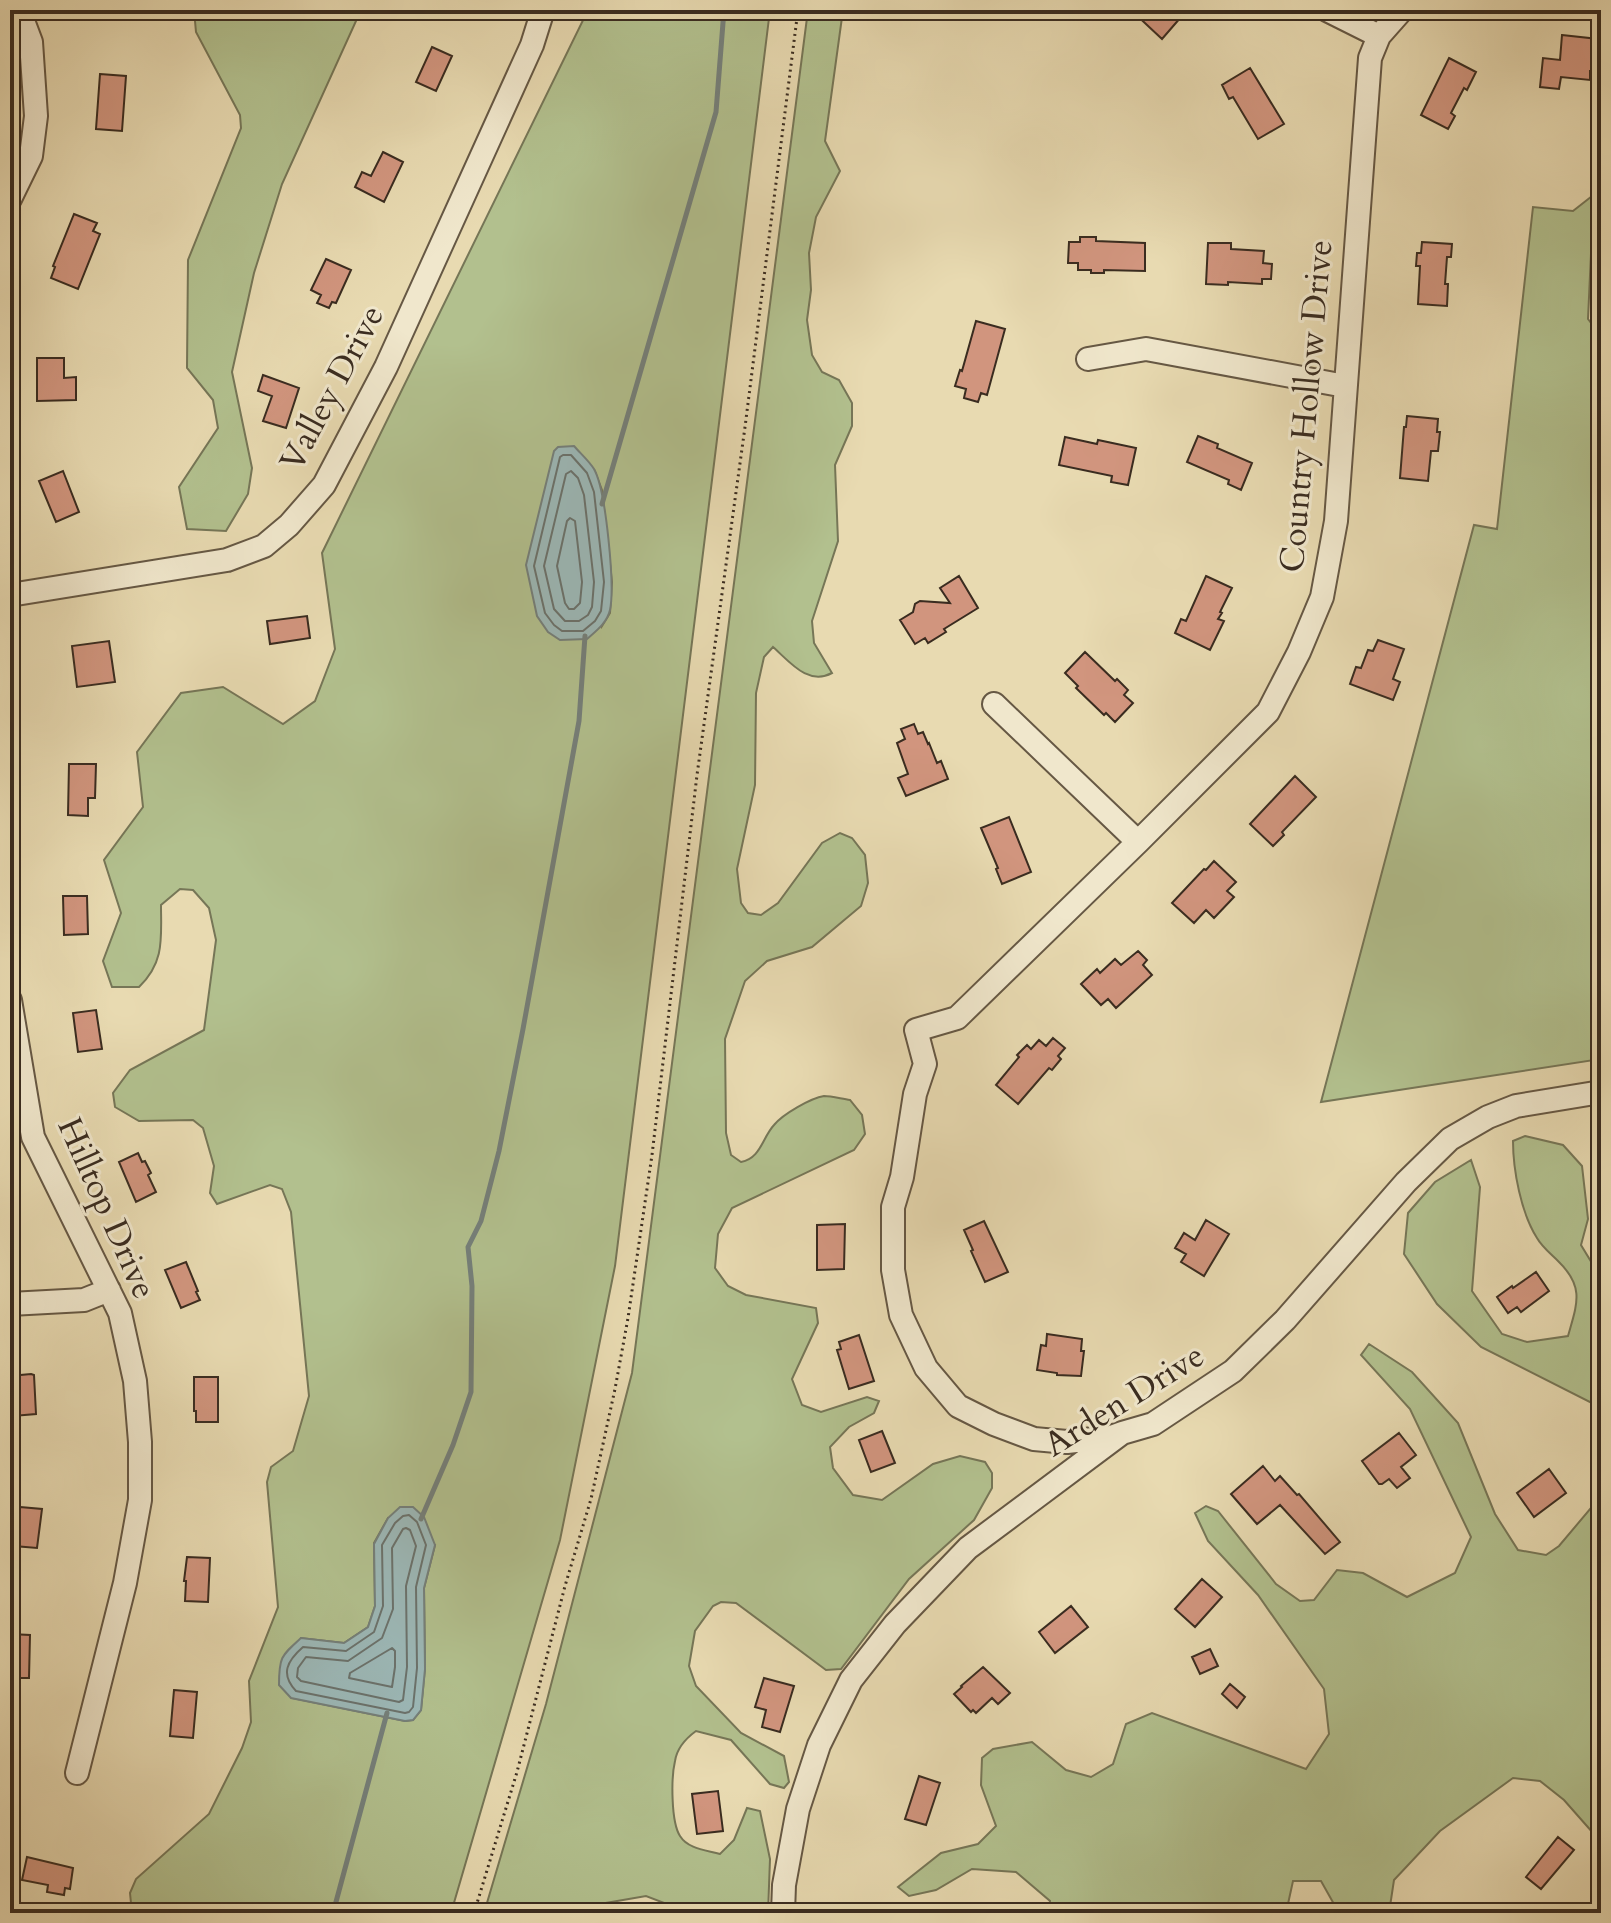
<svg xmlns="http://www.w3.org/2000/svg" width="1611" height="1923" viewBox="0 0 1611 1923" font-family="Cardo,serif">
<rect width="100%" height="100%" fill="#e8dab1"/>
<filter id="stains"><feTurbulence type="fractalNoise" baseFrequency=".0025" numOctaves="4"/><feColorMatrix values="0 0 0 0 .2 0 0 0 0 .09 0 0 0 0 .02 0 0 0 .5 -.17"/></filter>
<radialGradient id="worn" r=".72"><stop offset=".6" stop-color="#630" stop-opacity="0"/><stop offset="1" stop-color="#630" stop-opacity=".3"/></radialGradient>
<path fill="#b2c08e" stroke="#767657" stroke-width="2" fill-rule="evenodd" d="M194,10H361L282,184L254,273L232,372L252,468L248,494L226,531L187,529L179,487L218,428L213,400L187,368L188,260L241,128L240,115L196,32Z
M588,10H770L615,1266L560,1540L451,1913H132L130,1893L136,1879L209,1814L242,1748L251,1722L249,1681L278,1607L267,1482L271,1467L293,1451L309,1396L291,1212L282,1189L270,1185L217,1204L210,1193L214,1166L203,1128L193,1120L139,1121L115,1107L113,1093L130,1070L204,1030L216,940L209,908L193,890L180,889L161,905C161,938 165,962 139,987H112L103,961L121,913L104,860L143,807L137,752L181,693L223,687L283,724L315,701L335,649L322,553ZM594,469L602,490L612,582L610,613L602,626ZM388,1518L435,1545L424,1588L425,1668L421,1710L413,1720L405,1721L292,1698L301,1638L344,1643L368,1627L375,1606L374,1543Z
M808,10H843L825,141L840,171L816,217L809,253L811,290L807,320L812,355L822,372L839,380L852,403V426L835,465L838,541L812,621L814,643L832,673C808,686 790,662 773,647L764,657L756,693L755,785L737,869L741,903L748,913L761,915L778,903L822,843L840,833L852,838L865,855L868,883L861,906L812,947L767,961L745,981L725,1039L726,1133L731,1155L741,1162C761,1158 762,1138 774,1125C783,1114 811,1098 824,1096C832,1096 842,1099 850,1100L862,1115L865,1134L854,1150L732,1208L718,1234L715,1268L728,1286L746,1295L816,1308L818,1323L792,1379L802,1405L821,1412L867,1397L879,1401L874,1413L849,1427L830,1447L833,1468L853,1495L882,1500L933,1464L960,1456L985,1462L992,1473V1488L974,1520L909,1579L841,1669L826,1670L736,1603L721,1602L713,1606L695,1631L689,1666L696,1686L741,1733L784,1756L789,1782L784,1788L770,1784L731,1740L696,1731C685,1739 677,1748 675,1761C671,1778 671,1822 680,1836C688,1849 706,1850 720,1854L734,1840L747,1808L760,1811L770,1859L768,1913H672L667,1904L646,1896L600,1904L591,1913H484L546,1704L632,1373Z
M1601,189V218L1592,232L1588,319L1601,336V1059L1321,1102L1474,525L1497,529L1533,207L1573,211Z
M1525,1136L1563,1145L1582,1166L1588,1219L1581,1245L1601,1278V1418L1592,1403L1481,1347L1437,1304L1404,1254L1408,1213L1435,1182L1471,1160L1480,1187L1472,1291L1502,1334L1527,1342L1568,1336C1577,1304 1585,1287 1558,1261C1551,1254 1542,1247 1537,1238C1521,1213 1513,1170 1513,1141Z
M1369,1344L1412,1372L1458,1423L1495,1514L1518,1550L1546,1555L1559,1546L1601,1496V1842L1564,1800L1540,1781L1513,1778L1440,1831L1394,1880L1389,1913H1339L1321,1881H1293L1286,1913H1048L1050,1901L1016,1872L972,1869L936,1890L909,1896L898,1887L941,1853L978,1844L996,1826L981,1785L982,1758L993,1749L1032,1742L1066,1770L1091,1777L1113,1764L1126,1724L1152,1713L1306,1769L1329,1734L1324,1689L1258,1595L1208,1541L1195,1513L1206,1506L1218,1511L1276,1584L1300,1601L1314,1600L1337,1570L1363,1573L1407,1597L1455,1573L1471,1537L1410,1409L1361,1355Z"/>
<path fill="#9cb8b7" stroke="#75807b" stroke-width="2" d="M574,446C580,453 589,461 594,469C606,490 615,586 610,610C607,623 596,631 587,639L560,640L548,632L537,616L526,565L554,451L558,447Z
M400,1507H413L424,1517L435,1545L424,1588L425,1669L421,1710L413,1720L405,1721L291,1698L279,1685C279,1657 281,1656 301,1638L344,1643L368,1627L375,1606L374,1544L388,1518Z"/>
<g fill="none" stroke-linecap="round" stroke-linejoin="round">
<path stroke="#6b726c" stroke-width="2" d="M563,455H571L587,473L594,492L604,582L601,611L595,621L583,631H562L554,625L545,613L534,566L560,457Z
M571,471L578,478L584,495L594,582L592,607L588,615L579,621H565L554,609L544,566L566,474Z
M570,518L575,521L582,582L580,603L574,609H569L565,603L557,566L567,521Z
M409,1515L417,1522L426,1545L416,1587L417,1668L413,1707L409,1712L405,1713L296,1691C280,1674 287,1661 303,1647L346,1651L374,1632L383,1606L382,1545L395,1523L403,1516Z
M406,1528L410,1530L416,1546L406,1586L407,1667L403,1700L399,1702L301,1681L297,1677L298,1668L306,1657L348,1661L382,1638L393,1609L392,1548L403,1529Z
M392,1648L395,1651V1667L392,1687L349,1678L350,1673Z"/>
<path stroke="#75807b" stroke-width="5" d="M602,504L716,112L724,10
M421,1519L453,1445L471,1392L472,1286L468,1247L481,1221L499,1151L523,1029L579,721L585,636
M333,1913L387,1713"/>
</g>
<path fill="#d1957e" stroke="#3a2c20" stroke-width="2" d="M1131,10H1173L1181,17L1162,39Z
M1562,35L1598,39L1595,71H1590V80L1561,77L1559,89L1540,87L1543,58L1560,60Z
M432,47L452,56L436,91L416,82Z
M1449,58L1476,72L1467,90L1464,88L1451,113L1455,116L1448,129L1421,115Z
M1250,68L1284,124L1258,139L1233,97L1229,99L1222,85Z
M100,74L126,76L122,131L96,129Z
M383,152L403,162L384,202L355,187L362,172L371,176Z
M74,214L97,223L93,231L100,234L78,289L51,278L55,267L53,266Z
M1080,237H1096V241L1145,243V271L1104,270V273H1091V270H1078V263H1068L1069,242H1080Z
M1422,242L1452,244L1451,257H1447L1445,284H1448L1447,306L1418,304L1420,266H1416L1417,253H1421Z
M1208,243H1231V249L1264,251L1263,263L1272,264L1271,279H1262V284L1228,282V285L1206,284Z
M326,259L351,270L336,303L332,302L329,308L317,303L321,295L311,290Z
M976,321L1005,329L987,395L981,393L978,402L964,398L966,389L955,386L960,370L962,371Z
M37,358H64V378L76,377V400L37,401Z
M263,375L299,388L286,428L263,421L272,396L258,391Z
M1407,416L1438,419L1437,432H1440L1438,451H1431L1428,481L1400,478L1404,427H1406Z
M1198,436L1218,444L1217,448L1252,463L1241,490L1228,484L1229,480L1187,462Z
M1065,437L1097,444L1098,440L1136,448L1128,485L1111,482L1112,476L1059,465Z
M63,471L79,512L56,522L39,481Z
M959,576L978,608L944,629L946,632L928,643L925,638L915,644L900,620L913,612L915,604L920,601L950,603L940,588Z
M1206,576L1232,588L1220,612L1222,613L1218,619L1224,621L1210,650L1175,633L1181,619L1186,621Z
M307,616L310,638L270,644L267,621Z
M1378,640L1404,649L1393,679L1400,682L1393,700L1350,684L1356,667L1361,668L1368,650L1373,651Z
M109,641L115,682L77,687L72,646Z
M1085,652L1115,681L1117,679L1128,690L1124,695L1133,703L1115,722L1106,713L1104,715L1076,688L1078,686L1065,673Z
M914,724L918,734L923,732L928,744L929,743L937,763L941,761L948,779L906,796L898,778L908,774L897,743L905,739L901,729Z
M69,764H96L95,798H88V816L68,815Z
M1295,776L1316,797L1282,832L1284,835L1273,846L1250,824Z
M1009,817L1031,872L1002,884L996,869L998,868L981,828Z
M1214,861L1236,882L1227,891L1234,897L1214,918L1206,910L1194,923L1172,903L1204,869L1206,870Z
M63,896H87L88,934L64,935Z
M1138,951L1147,960L1143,965L1152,975L1116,1008L1108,999L1101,1005L1081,984L1097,969L1100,973L1115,959L1121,965Z
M96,1010L102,1049L78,1052L73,1013Z
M1053,1038L1065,1048L1058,1056L1061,1059L1052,1070L1049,1068L1018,1104L996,1085L1019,1057L1017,1055L1027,1045L1031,1049L1039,1040L1046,1046Z
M138,1153L142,1162L145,1161L151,1173L148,1175L156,1192L136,1202L119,1162Z
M1206,1220L1229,1234L1204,1276L1181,1262L1186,1254L1175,1248L1184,1233L1195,1240Z
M984,1221L1008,1272L985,1282L971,1251L973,1250L964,1230Z
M845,1224L844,1269L817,1270V1225Z
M186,1262L198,1291L196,1292L200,1300L181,1308L165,1270Z
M1536,1272L1549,1291L1521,1312L1517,1307L1508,1313L1497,1297L1512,1286L1513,1288Z
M1047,1334L1082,1339L1081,1351H1084L1081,1376L1057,1375V1373L1037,1370L1041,1345L1046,1346Z
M859,1335L874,1381L849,1389L837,1350L841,1349L839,1342Z
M31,1374L34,1375L36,1414L13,1416L11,1407H10V1376Z
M194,1377H218V1422H196V1411H194Z
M882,1431L895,1463L871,1472L859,1440Z
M1399,1433L1416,1455L1401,1467L1410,1478L1397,1488L1389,1479L1382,1484H1379L1362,1461Z
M1263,1466L1275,1481L1280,1476L1297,1495L1299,1494L1340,1542L1325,1554L1280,1505L1257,1524L1231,1494Z
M1549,1469L1566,1493L1534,1517L1517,1493Z
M20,1507L42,1509L37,1548L14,1546L17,1515H19Z
M187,1557L210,1558L208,1602L185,1601L186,1581H184Z
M1202,1579L1222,1597L1195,1627L1175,1609Z
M1071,1606L1088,1627L1055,1653L1039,1632Z
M10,1634L30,1635L29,1678H10Z
M1210,1649L1218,1666L1200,1674L1192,1657Z
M983,1667L1010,1693L998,1704L992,1698L976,1713L973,1710L971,1712L954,1694L962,1687L961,1686Z
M764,1678L794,1686L780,1732L762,1727L766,1710L755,1707Z
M1230,1684L1245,1697L1237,1708L1222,1694Z
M174,1690L197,1692L193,1738L170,1736Z
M919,1776L940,1783L926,1825L905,1819Z
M718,1791L723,1831L697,1834L692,1794Z
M1558,1837L1574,1850L1541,1889L1526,1877Z
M27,1857L73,1868L70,1889L65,1888L64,1895L47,1892L48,1885L22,1880Z"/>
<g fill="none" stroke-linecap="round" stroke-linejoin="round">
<g stroke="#665844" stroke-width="26">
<path id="minor" d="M1327,10L1379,36
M10,199L31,156L36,116L31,42L19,10
M1088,359L1146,349L1345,386
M10,595L227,560L264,546L289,525L324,485L386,367L532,45L543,10
M994,704L1138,842
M10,1000L33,1137L120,1313L135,1381L140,1442V1500L125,1583L77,1773
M10,1304L84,1300L109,1290
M1122,1433L1111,1437L1067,1442L1034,1439L994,1424L958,1406L926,1368L901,1315L893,1270V1207L902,1177L915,1094L925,1064L916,1030L957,1018L1138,842L1268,712L1299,652L1322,597L1336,521L1370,58L1379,36L1402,10
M783,1913L784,1885L798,1809L819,1745L851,1680L895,1624L968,1548L1122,1433L1153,1424L1233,1371L1285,1320L1406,1182L1450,1139L1488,1117L1516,1106L1601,1092"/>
</g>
<path stroke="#3a2c20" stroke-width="3" stroke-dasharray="2 4" stroke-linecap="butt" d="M474,1913L517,1772L565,1586L591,1499L615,1389L628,1318L652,1155L697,775L745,427L798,10"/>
<use href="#minor" stroke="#f0e7cc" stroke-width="22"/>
</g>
<g text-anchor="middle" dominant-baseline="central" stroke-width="6" stroke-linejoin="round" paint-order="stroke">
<g font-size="34" fill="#3a2c20" stroke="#f0e7cc">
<text transform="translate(332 388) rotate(-62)">Valley Drive</text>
<text transform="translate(1306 406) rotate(-85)">Country Hollow Drive</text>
<text transform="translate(107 1208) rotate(66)">Hilltop Drive</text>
<text transform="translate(1124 1400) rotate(-32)">Arden Drive</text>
</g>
</g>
<rect width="1611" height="1923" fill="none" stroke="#e8dab1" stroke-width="40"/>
<rect x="12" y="12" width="1587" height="1899" fill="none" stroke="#3a2c20" stroke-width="4"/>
<rect x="20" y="20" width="1571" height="1883" fill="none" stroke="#3a2c20" stroke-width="2"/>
<rect width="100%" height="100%" filter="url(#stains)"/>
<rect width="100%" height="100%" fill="url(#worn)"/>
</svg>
